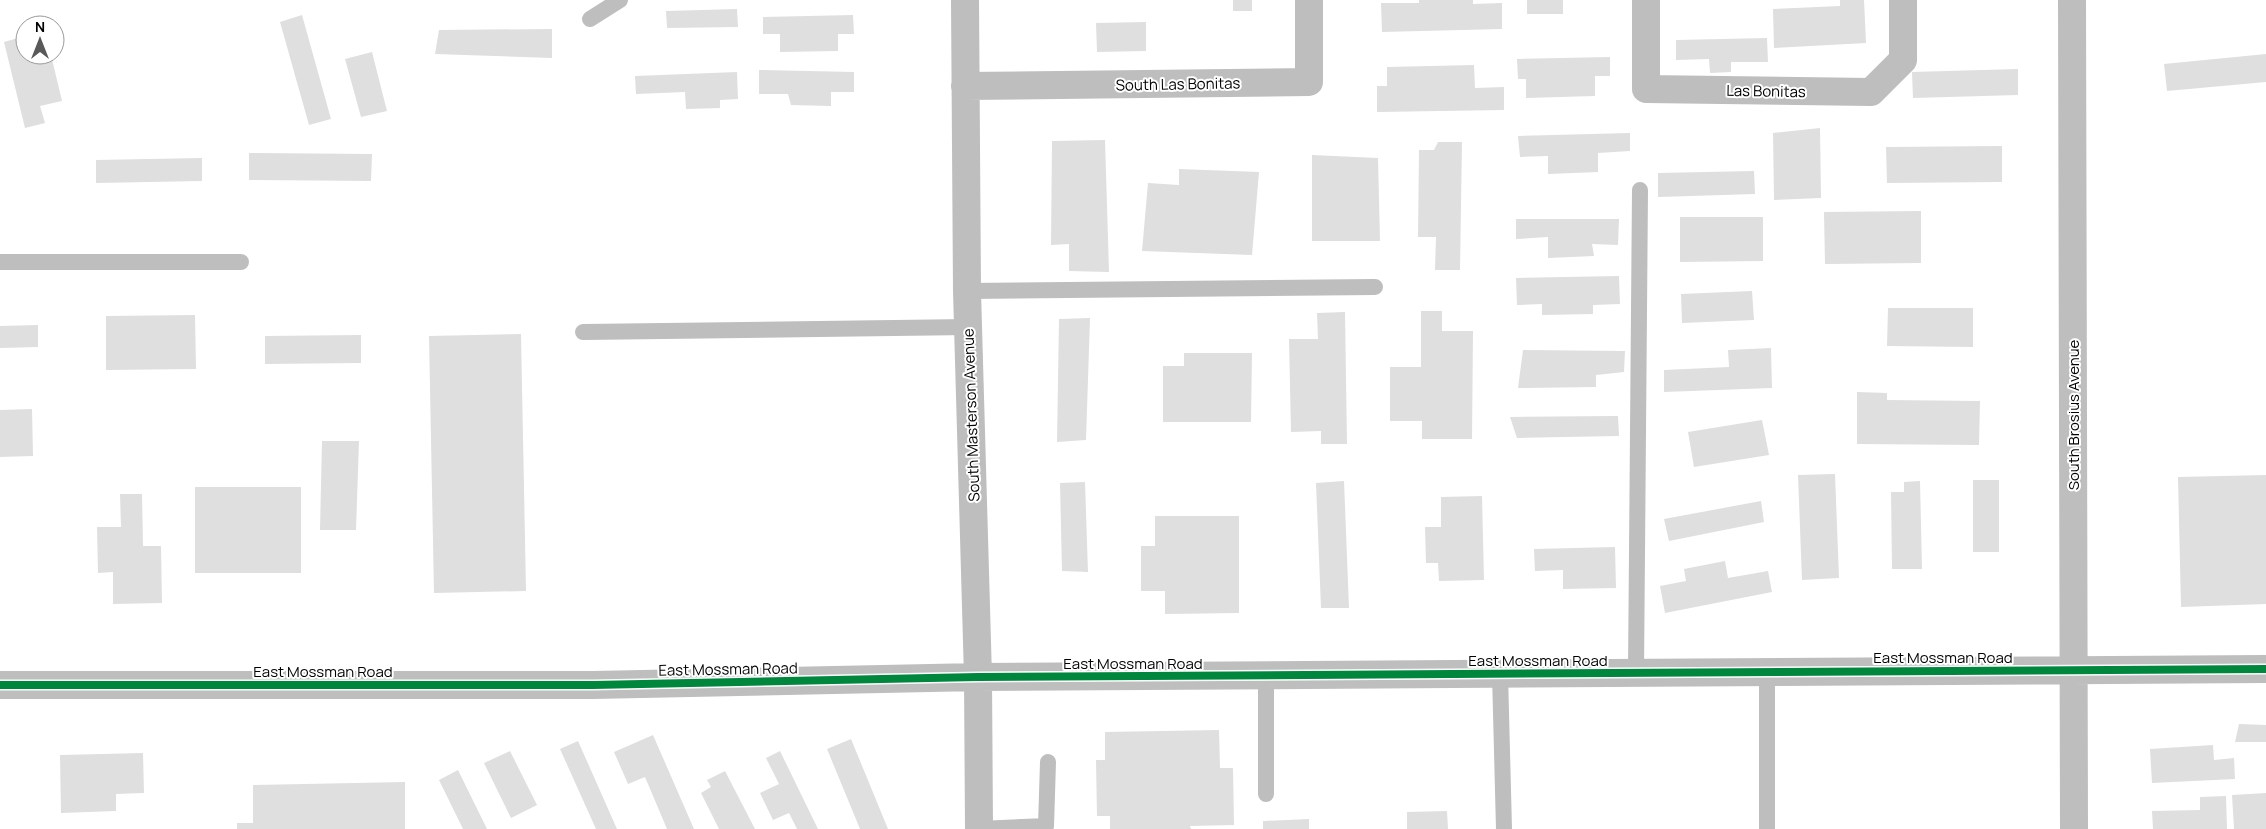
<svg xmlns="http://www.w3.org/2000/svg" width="2266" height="829" viewBox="0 0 2266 829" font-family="Manrope,sans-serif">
<rect width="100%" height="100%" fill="#fff"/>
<path fill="#dfdfdf" d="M1233,0H1252V11H1233Z
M1419,0H1473V4L1502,3V29L1382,32L1381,3H1419Z
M1527,0H1563V14H1527Z
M1840,0H1864L1866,43L1774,48L1773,9L1840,6Z
M737,9L738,27L667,28L666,11Z
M302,15L331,119L309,125L280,22Z
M853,15L854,34H838V51L780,52V34H763V17Z
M1146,22V51L1097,52L1096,23Z
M552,29V58L435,54L439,30Z
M25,36V55H51L62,101L40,106L45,123L25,128L4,42Z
M1767,38L1768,62H1731V72L1710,73L1709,59L1676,60V40Z
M372,52L387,111L361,117L345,59Z
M2266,54V82L2167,91L2164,64Z
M1610,57V76H1595V96L1526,98V79H1518L1517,59Z
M1474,65L1475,88L1504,87V110L1377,112V86H1387V67Z
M2018,69V95L1913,98L1912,72Z
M759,70L854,72V92H831V106L791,105L788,94H759Z
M737,72L738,99L720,100V108L686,109L685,92L636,94L635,76Z
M1820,128L1821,198L1774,200L1773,133Z
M1630,133V151L1598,153V172L1548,174V156L1520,157L1518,136Z
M1105,140L1109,272L1069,271V244L1051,245L1052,141Z
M1438,142H1462L1460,270H1435L1436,237H1418L1419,150H1434Z
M2002,146V182L1887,183L1886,147Z
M249,153L372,154L371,181L249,180Z
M1312,155L1378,158L1380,241H1312Z
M202,158V181L96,183V160Z
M1179,169L1259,172L1252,255L1142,251L1148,183L1179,185Z
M1754,171L1755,194L1658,197V173Z
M1921,211V263L1825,264L1824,212Z
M1680,217H1763V261L1680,262Z
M1516,219H1619L1618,245L1592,244L1594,256L1548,258V237L1516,239Z
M1619,276L1620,304L1593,305V314L1542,315V304L1517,305L1516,278Z
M1752,291L1754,320L1682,323L1681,294Z
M1888,308H1973V347L1887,346Z
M1421,311H1442V331H1473L1472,439H1422V421H1390V367H1421Z
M1345,312L1347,444H1321V431L1291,432L1289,339H1318L1317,313Z
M195,315L196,369L106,370V316Z
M1090,318L1086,440L1057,442L1059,319Z
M38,325V347L0,348V326Z
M521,334L526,591L434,593L429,336Z
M361,335V363L265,364V336Z
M1771,348L1772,388L1664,392V370L1729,367L1728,350Z
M1523,350L1625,351L1624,372L1596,375V387L1518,388Z
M1184,353H1252L1251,422H1163V366H1184Z
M1857,392L1887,393V400L1980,401L1979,445L1857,444Z
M32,409L33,456L0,457V410Z
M1618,416L1619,436L1517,438L1510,417Z
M1762,420L1769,455L1694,467L1688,432Z
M322,441H359L356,530H320Z
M1835,474L1839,578L1802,580L1798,475Z
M2266,475V604L2181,607L2178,477Z
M1973,480H1999V552H1973Z
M1344,481L1349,608H1321L1316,483Z
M1920,481L1922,569H1892L1891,492H1904V482Z
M1085,482L1088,572L1062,571L1060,483Z
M195,487H301V573H195Z
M120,494H142L143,546H161L162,603L113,604V572L98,573L97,527H121Z
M1482,496L1484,580L1439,581L1438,563H1426L1425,527H1441V497Z
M1761,501L1764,522L1669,541L1664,519Z
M1155,516H1239V613L1165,614V591H1141V546H1155Z
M1615,547L1616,588L1563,589V570L1535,571L1534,549Z
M1725,561L1728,578L1768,571L1772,592L1665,613L1660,586L1686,581L1684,569Z
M2239,724L2266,725V742H2235Z
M1219,730L1220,768H1233L1234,825L1190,826L1191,829H1110V816H1097L1096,760H1105V732Z
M653,735L694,829H667L645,777L628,784L614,752Z
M851,739L888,829H860L827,749Z
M578,741L617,829H596L560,749Z
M2213,745L2214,760L2234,758L2235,779L2152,783L2150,749Z
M510,751L537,805L511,818L484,763Z
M780,751L818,829H797L789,813L773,820L760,793L779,784L766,758Z
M143,753L144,793L116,794V811L61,813L60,755Z
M458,770L487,829H463L439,780Z
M725,771L755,829H719L701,793L711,787L707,780Z
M405,782V829H237V823H253V785Z
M2266,793V829H2234L2232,795Z
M2226,796L2227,829H2153L2152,811L2200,810V797Z
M1447,811L1448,829H1407V812Z
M1309,819V829H1263V821Z"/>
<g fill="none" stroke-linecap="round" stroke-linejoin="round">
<path stroke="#bebebe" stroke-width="16" d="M590,19L620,0
M0,262H241
M967,291L1375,287
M583,332L969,327
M1767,672V829
M1636,673L1640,190
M1500,674L1504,829
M1266,675V794
M979,829L1046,826L1048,762"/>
<path stroke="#bebebe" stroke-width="28" d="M965,0L967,291L978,677L979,829
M1646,0V89L1871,92L1903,60V0
M2072,0L2074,829
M965,86L1309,82V0
M0,685H593L978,677L2266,669"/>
<g stroke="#fff" stroke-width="11">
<path id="cycleway" d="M0,685H593L978,677L2266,669"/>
</g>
<use href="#cycleway" stroke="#00873e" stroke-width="8"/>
</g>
<g text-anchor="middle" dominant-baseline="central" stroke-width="4" stroke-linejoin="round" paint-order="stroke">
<g font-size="15" fill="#000" stroke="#fff">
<text transform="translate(1178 84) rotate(-1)">South Las Bonitas</text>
<text transform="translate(1766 91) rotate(1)">Las Bonitas</text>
<text transform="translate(971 415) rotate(-92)">South Masterson Avenue</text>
<text transform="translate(2073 415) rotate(-90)">South Brosius Avenue</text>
<text x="1943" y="657">East Mossman Road</text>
<text x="1538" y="660">East Mossman Road</text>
<text x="1133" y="663">East Mossman Road</text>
<text transform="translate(728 669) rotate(-1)">East Mossman Road</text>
<text x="323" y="671">East Mossman Road</text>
</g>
</g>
<g transform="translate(40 40)"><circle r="24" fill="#ffffff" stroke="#999999"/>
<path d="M0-4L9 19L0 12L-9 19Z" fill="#595959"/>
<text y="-8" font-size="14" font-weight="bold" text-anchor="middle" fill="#000000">N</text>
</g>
</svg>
